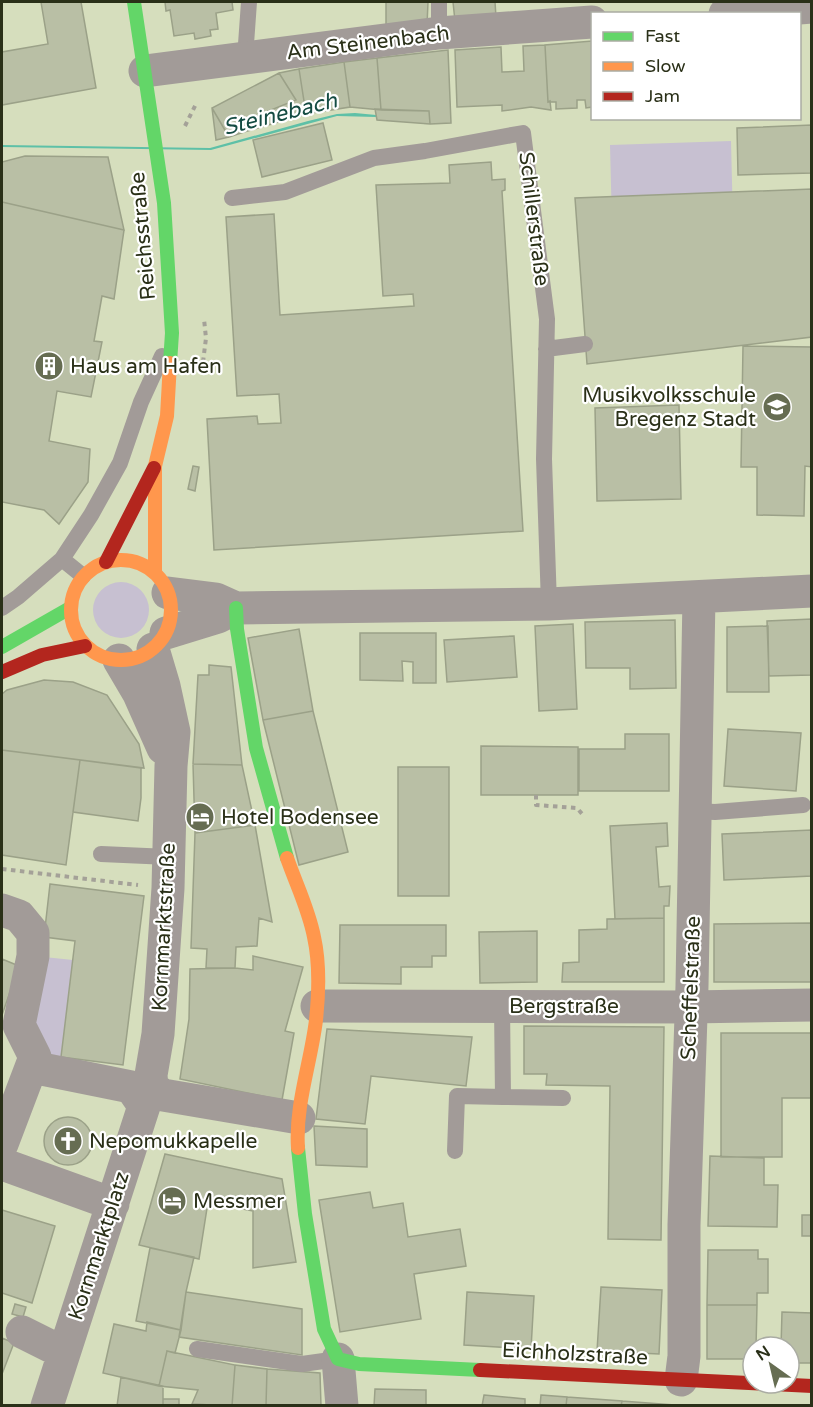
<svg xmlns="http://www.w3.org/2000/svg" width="813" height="1407" viewBox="0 0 813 1407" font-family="'Varela Round',sans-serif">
<rect width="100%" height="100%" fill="#d6debd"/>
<path fill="#c7c0d1" d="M731,141L735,304L614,306L610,145Z
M93 610a28 28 0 1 1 56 0a28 28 0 1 1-56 0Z
M44,957L73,960L61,1057L46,1053L33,1027Z"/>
<path fill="#5ec0a7" d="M355,113L376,115V117L337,116L211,150L2,147V145L210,148L308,121L337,114Z"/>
<path fill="#b9bfa5" stroke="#9ba188" stroke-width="1.5" d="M41,2H81L96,88L2,105V52L48,44Z
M165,2H232L233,10L216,13L218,29L210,30L211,36L195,39L194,33L174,36L170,10L166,11Z
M386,2H428L427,25L386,27Z
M453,2H495L496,17L455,21Z
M592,41V107L586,108L585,100H577V108L556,109V102H548L545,45Z
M545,45L548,102L550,101L551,110L531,107L502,111V105L457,107L455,50L501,47L502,72L524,71L523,46Z
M448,50L451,123L430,124L429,111L381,110L377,58Z
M377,58L381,110L350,107L344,62Z
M344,62L350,107L306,114L299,69Z
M299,69L306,114L244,132L241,122L296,100L279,73Z
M279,73L296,100L241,122L244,132L229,137L212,108Z
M212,108L229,137L216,140Z
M375,109L429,111L430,124L377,120Z
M323,123L332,160L262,177L253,140Z
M812,125V173L738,175L737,128Z
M25,156L108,157L124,230L2,202V162Z
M491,162L492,180L505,179V190L502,191L523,531L214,550L207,419L257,416L258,424L281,423L279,394L237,396L226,217L274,214L280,315L414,306L413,294L383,296L376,185L450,183L449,165Z
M812,189V337L587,364L575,198Z
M2,202L124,230L114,299L102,296L94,341L102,342L91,397L57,391L49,441L90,449L88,482L59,524L44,510L2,502Z
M743,346L812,347V467L805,466L804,516L757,515V467H741Z
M679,405L681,499L597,501L595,408Z
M193,466L199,467L195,491L188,489Z
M812,619V675L769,676L767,621Z
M675,620L676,688L630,689V668H586L585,622Z
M573,624L577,709L539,711L535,626Z
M768,626L769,692H727V627Z
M299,629L313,711L263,720L248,638Z
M360,633H436V683H413V662L402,661L403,681L360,680Z
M514,636L517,677L447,682L444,640Z
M209,665L231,667L242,765L193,764L198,675H209Z
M44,680L73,682L107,695L139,744L144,768L2,750V694L7,690Z
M313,711L348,852L299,865L263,720Z
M728,729L801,733L796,791L724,786Z
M625,734H669V791H579V749H625Z
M481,746L578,747V795H481Z
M2,750L80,760L66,865L2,855Z
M80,760L141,768V798L138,821L73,812Z
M193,764L242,765L255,825L195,833Z
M398,767H449V896H398Z
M667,823L668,846L656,847L659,887L670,886L669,906H664V918L615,919L610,826Z
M255,825L272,922L259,918L257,946L236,947L235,968H206L207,949L191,948L195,833Z
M812,830V876L724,880L722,834Z
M50,884L144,896L123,1065L61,1057L75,941L44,937Z
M664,918V982H562L563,963L579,962V930L607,929V919Z
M812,923V982H714V924Z
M340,925H446V956H432V967H401V984L339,983Z
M537,931V982L480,983L479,932Z
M253,956L303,967L285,1031L294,1033L282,1100L180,1079L189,1019L190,969L235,968L253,970Z
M2,959L19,966L2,1015Z
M524,1026L664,1027L661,1240L608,1239L610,1086L546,1085L547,1074H524Z
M327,1029L472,1037L466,1086L371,1076L365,1124L316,1119Z
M721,1033H812V1098H782V1157H721Z
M44 1141a24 24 0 1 1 48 0a24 24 0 1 1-48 0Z
M314,1126L367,1129V1167L316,1165Z
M165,1154L282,1179L296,1262L253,1268V1211L208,1202L199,1259L139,1245Z
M710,1156L764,1158V1185H778L777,1227L708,1226Z
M370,1192L373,1208L403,1203L408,1237L460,1229L466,1266L414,1274L421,1319L340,1332L319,1200Z
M2,1210L55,1226L32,1303L2,1293Z
M802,1215H812V1236H802Z
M150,1248L194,1257L186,1292L181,1330L136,1321Z
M708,1250H758V1259H768V1293H757V1305H707Z
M601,1287L662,1290L659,1354L597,1351Z
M186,1292L302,1309V1355L179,1337Z
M467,1292L534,1296L531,1349L464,1345Z
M15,1304L26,1307L23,1317L12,1314Z
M707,1305H757L756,1347H753V1359H707Z
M782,1312L812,1313V1363H789V1347H781Z
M147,1322L181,1330L175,1353L167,1351L159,1386L103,1373L114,1324L146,1331Z
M2,1338L14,1343L2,1374Z
M167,1351L235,1365L232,1406L192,1404L198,1390L159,1386Z
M235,1365L267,1369L266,1406H232Z
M267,1369L320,1373L321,1406H266Z
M121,1377L163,1386V1406H117Z
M375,1389L426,1390V1406H374Z
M484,1395L525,1399V1406H482Z
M541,1395L567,1397L566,1406H540Z
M567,1397L622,1401L621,1406H566Z
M163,1399H179V1406H163Z
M622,1401L674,1405V1406H621Z"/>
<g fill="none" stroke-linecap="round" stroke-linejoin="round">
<path stroke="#a4a198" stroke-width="4" stroke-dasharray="4.5 4.5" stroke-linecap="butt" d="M185,126L197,102
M203,362L206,338L204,319
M536,795V805L577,808L583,815
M2,869L138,885"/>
<path stroke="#a29b98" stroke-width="16" d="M439,33V2
M245,58L249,2
M232,198L285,192L374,158L425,151L523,133L547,319L544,459L549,604
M546,349L585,344
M62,559L83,576
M2,608L18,597L62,559L91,515L120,463L141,402L162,356
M695,811L715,812L803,805
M101,854L169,857
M503,1097L563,1098
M455,1151L457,1096L503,1097L502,1005
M197,1349L302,1364L338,1359"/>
<path stroke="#a29b98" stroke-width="33" d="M725,14L812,7
M145,71L439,33L592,22
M168,593L216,599L236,608L549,604L812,591
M166,633L218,617L236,608
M153,649L164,686L174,732L171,766L168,888L158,1034L151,1075L152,1088L163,1095L299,1118
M119,660L139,694L163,748
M2,910L19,916L33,933V956L19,1025L35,1057L2,1144
M317,1006L690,1007L812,1005
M32,1067L131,1087L144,1106
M2,1164L113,1204
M22,1332L64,1353
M338,1359L342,1406
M681,1380L684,1356V1225L692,986L699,597
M47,1406L144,1106"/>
<path stroke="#63d668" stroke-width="14" d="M134,2L164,203L172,333L170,363
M236,608L237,629L256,748L287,858
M2,647L70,608
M298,1148L305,1214L324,1329L338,1359L359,1364L480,1370"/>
<path stroke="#ff974d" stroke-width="14" d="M71 610a50 50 0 1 1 100 0a50 50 0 1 1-100 0Z
M155,573V466L167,416L170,363
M287,858C296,884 309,910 314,937C320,964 319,992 316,1020C311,1062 295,1105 298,1148"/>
<path stroke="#b3261e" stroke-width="14" d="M106,562L154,468
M2,672L42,655L85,646
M480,1370L812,1386"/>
</g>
<defs>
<g id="building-disc" transform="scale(1.5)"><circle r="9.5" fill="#666d52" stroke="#fff"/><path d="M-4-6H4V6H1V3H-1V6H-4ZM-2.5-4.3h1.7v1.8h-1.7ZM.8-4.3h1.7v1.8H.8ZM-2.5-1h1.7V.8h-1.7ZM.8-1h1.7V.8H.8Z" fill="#fff"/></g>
<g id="school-disc" transform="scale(1.5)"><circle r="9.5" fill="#666d52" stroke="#fff"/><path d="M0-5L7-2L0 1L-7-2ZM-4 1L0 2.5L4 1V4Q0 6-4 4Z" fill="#fff"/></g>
<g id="hotel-disc" transform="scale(1.5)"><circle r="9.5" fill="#666d52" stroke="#fff"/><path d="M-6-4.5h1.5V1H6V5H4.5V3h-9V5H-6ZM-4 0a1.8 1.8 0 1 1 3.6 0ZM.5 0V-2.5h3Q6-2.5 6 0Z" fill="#fff"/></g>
<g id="church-disc" transform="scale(1.5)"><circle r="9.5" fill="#666d52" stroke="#fff"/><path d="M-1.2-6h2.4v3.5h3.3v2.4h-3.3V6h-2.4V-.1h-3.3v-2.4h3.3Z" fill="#fff"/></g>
</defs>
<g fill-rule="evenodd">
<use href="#building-disc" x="49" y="366"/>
<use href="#school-disc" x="777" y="407"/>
<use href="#hotel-disc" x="200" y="817"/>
<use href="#church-disc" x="68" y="1141"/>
<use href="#hotel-disc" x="172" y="1201"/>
</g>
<g text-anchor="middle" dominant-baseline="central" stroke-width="4.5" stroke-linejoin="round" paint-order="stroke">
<g font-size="21" fill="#2a3018" stroke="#fff">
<text transform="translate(368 43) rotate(-7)">Am Steinenbach</text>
<text transform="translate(534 219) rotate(83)">Schillerstraße</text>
<text transform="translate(143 236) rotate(-95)">Reichsstraße</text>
<text transform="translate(164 927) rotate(-87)">Kornmarktstraße</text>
<text transform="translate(691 988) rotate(-88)">Scheffelstraße</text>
<text x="564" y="1006">Bergstraße</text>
<text transform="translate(99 1246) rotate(-72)">Kornmarktplatz</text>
<text transform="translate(575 1354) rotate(3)">Eichholzstraße</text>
</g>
<g font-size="21" fill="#2a3018" stroke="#fff" text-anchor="start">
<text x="70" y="366">Haus am Hafen</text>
<text x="756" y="395" text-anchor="end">Musikvolksschule<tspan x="756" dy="24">Bregenz Stadt</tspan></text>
<text x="221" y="817">Hotel Bodensee</text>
<text x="89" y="1141">Nepomukkapelle</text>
<text x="193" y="1201">Messmer</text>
</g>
<g font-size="22" font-style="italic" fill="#144b42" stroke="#fff">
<text transform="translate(280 114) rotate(-14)">Steinebach</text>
</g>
</g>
<rect width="813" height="1407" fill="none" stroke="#2a3018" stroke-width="6"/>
<rect x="591" y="12" width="210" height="108" fill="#ffffff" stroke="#aaaca3" stroke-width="1.5"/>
<rect x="603" y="32" width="30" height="9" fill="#63d668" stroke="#aaaca3" stroke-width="1.5"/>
<text x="645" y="42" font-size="18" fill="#2a3018">Fast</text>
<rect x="603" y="62" width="30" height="9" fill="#ff974d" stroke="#aaaca3" stroke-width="1.5"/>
<text x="645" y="72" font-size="18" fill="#2a3018">Slow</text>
<rect x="603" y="92" width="30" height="9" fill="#b3261e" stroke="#aaaca3" stroke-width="1.5"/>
<text x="645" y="102" font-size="18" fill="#2a3018">Jam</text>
<g transform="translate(771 1365) rotate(326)"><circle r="28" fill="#ffffff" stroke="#aaaca3" stroke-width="1.5"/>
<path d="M0-4.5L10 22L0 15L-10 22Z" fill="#666d52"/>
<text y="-9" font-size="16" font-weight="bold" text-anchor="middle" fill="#2a3018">N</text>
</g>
</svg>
